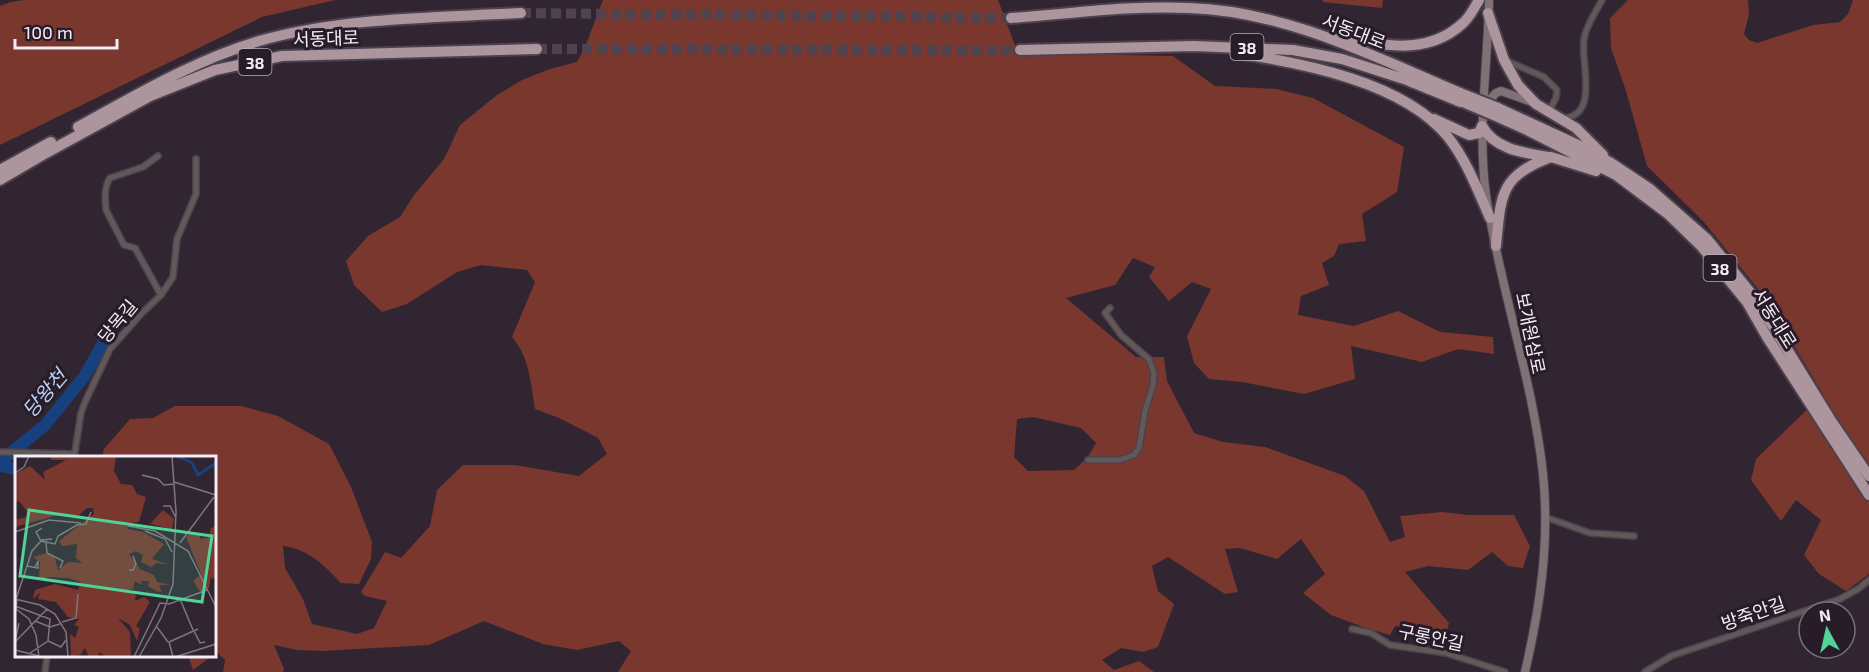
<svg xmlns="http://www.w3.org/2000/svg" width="1869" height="672" viewBox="0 0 1869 672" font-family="'Exo 2','Noto Sans KR',sans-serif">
<rect width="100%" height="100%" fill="#312532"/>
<path fill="#7a372e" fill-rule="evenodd" d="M24,0H335L262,17L0,145V6L11,2Z
M603,0H998L1018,53L1173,56L1215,86L1276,89L1313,98L1404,147L1397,192L1362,214L1366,241L1339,244L1334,256L1322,263L1329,285L1301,296L1298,315L1354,326L1398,311L1440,332L1493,337L1494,354L1458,349L1422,362L1351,346L1355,379L1304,394L1242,382L1209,379L1194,363L1187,336L1211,289L1192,282L1169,301L1149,277L1155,267L1133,258L1115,285L1066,298L1136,357H1164L1167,381L1194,433L1223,442L1265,447L1345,476L1364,491L1390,542L1405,537L1400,516L1442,512L1469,515H1514L1530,546L1523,568L1508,566L1492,552L1468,570L1428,566L1405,572L1449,623L1447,631L1395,626L1390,635L1366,628L1331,615L1303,593L1325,574L1301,539L1277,559L1240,548L1225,549L1238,592L1225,594L1168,557L1152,566L1158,591L1174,604L1158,647L1143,652L1121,648L1102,660L1114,670L1139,661L1154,672H618L631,651L619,641L577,650L543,644L484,621L429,645L322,651L297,650L274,645L284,669L283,672H223L225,660L217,652L214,654V458H102L104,449L130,419L153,418L175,406H241L278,416L329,444L351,487L372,542L371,559L359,584L341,583C324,565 308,549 283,546L285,568L303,599L312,624L357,634L374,628L387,601L365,596L361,592L385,552L401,558L430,526L437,490L463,465H515L579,476L607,454L598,438L559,418L535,409C531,384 529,356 512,337L535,282L527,270L481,265L457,272L407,304L382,312L354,285L346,261L368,236L400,217L414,195L444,159L460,125L497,95L522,80L550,69L577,62L585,47ZM1033,417L1081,428L1096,443L1087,458L1074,470L1028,471L1014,457L1017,419Z
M1323,0H1383L1382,8L1323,2Z
M1628,0H1748L1749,14L1744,34L1749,40L1757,43L1813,25L1840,22L1848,14L1853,0H1869V574L1846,591L1819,574L1804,555L1821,520L1796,500L1781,521L1751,480L1756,459L1823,394L1767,300L1703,221L1647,166L1626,91L1611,48L1610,18Z
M191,656H212L193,670L189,658Z"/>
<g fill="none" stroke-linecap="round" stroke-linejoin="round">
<path stroke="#17417e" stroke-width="12" d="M0,462L45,425L84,377L105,340
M0,466L16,469"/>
<path stroke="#4e434f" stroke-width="10" stroke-dasharray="10 5" stroke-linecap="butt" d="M521,13L1011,18
M537,49L1020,50"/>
<g stroke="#4c414d" stroke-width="8">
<path id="street" d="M1507,61L1544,77L1557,90L1556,98L1549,111
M1564,118C1600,115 1580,61 1584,39C1586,25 1596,12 1602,0
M158,156L143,167L110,178C104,187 105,199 106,210L124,245L135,248L161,295
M0,452L75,454
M74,458L81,413L85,402L110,349L141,314L161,295L173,277L177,239L196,194V159
M1088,460H1120L1134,455L1139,448L1145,411L1153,385L1154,373L1149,359L1121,335L1105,313L1110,308
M1545,517L1590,533L1634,536
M1352,629L1371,633L1390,645L1446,653L1505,672
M45,672L47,656
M1645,672L1671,656L1840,599L1858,589L1869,580"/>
</g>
<g stroke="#4c414d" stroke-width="10">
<path id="secondary" d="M1489,0C1488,65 1477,130 1486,195C1500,289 1533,380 1543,474C1550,542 1540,607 1525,672
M1484,106L1496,93L1501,91L1532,102"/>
</g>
<g stroke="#4c414d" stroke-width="14">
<path id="highway" d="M1488,13L1504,60L1518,85L1536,104L1576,128L1603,155
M1011,18C1070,14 1130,5 1189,8C1287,11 1377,58 1465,95
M1334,33C1377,46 1427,57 1463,23C1470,17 1474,8 1479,0
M1020,50L1194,46L1293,50L1342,59L1407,80L1461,102
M1236,53C1302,63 1404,82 1448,137C1467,161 1478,191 1490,218
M1498,108L1576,144L1611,163L1650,189L1707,239L1758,302L1832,422L1869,476
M1498,117L1527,130L1616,175L1668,214L1702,247L1747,302L1767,337L1869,495
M1434,119L1469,135L1479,133L1482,126
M1482,126C1495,150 1525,153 1549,157
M78,127C136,95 195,60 259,41C344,17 433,18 521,13
M0,170L51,142
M0,180L46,153L150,96L215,70L282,56L537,49
M1496,246C1501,196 1499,176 1551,157L1596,171"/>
</g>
<use href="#street" stroke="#61585a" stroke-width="5"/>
<use href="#secondary" stroke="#7f7175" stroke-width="8"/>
<use href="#highway" stroke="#ac959c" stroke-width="10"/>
<g stroke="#4c414d" stroke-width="14" stroke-linecap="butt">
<path id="highway-bridge" d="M1465,95L1498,108
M1465,103L1498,117"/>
</g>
<use href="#highway-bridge" stroke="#ac959c" stroke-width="10"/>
</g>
<g text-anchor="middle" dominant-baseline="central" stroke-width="6" stroke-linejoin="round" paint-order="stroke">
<g fill="#271c28" stroke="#b7aeb8" stroke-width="1.5">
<rect x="1230.5" y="34" width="33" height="26" rx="4.5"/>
<rect x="238.5" y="49" width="33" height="26" rx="4.5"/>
<rect x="1703.5" y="255" width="33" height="26" rx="4.5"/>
</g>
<g font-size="16" font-weight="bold" fill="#f5edf5">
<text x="1247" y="47">38</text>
<text x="255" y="62">38</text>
<text x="1720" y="268">38</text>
</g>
<g font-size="18" fill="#f5edf5" stroke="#271c28">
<text transform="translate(1354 31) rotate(21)">서동대로</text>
<text transform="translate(326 38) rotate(-2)">서동대로</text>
<text transform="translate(1775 318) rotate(58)">서동대로</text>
<text transform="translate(117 321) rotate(-50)">당목길</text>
<text transform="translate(1531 333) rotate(78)">보개원삼로</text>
<text transform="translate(1753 613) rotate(-19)">방죽안길</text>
<text transform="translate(1431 637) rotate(12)">구롱안길</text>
</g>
<g font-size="20" font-style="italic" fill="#b9d1f6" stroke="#271c28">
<text transform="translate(44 393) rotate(-49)">당왕천</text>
</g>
</g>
<g transform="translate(15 456)">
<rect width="201" height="201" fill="#312532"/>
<path d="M36,0H101L99,15L106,28L117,29L122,38L131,41L124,66L112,67L113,73L128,76L149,88L137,103L155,109L142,107L136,111L126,106L128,99L121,95L114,98L125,113L139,119L142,126L156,129H144L147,136L141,135L133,130L134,125H126L127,129L120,125L118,133L113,134L121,139L120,145L129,141L135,146L121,170L125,173L122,185L115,169L103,162L115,176L116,200L91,201L84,196L83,201H74L70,192L65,199L56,201L55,178L60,182L64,171L59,169L64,163L53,161L41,146L23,143L25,137L18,143L20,134L40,128L63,134L66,126L53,122L32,121L31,126L24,122L25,106L18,101L32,97L40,102L43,114L53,106L67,107L61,102L62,88L47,90L44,85L79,58L78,52H72L64,59L39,60L0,71V64L11,61L12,55L4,45L0,47V18L15,10L30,24L28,16L51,4H36ZM148,54L159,63L157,73L135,68ZM201,70V123L196,122L194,132L186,137L178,125L186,118L171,81L177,76L184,78L185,83L193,82L196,72Z" fill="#7a372e"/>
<path fill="none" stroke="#17417e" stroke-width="3" d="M162,0L177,7L183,19L201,7"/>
<path fill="none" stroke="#7f7580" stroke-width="1.5" d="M0,17L9,11L14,0M127,19L143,23L149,29L159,28M159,26L201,39M148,50H155L161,62M113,70L140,75L173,95L201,151M27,72L21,76L26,85L40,88L43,80L62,69L71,68L76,56M130,75L150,83L157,96M0,76L34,64L66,67M31,87L32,97L48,105L45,112M165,87L199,41M12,110L23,112V105L20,111M114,114H118L121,108L118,100M0,143L25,149L40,158L51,176L53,201M1,143L17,95L27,84L37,83M165,143L178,174M2,144L1,153L14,163L21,179L24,201M0,150L35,163L33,185M20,165L35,171L45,168M47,166L61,162L63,138M142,171L153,186M179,175L185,187L190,186M0,185L4,167M33,185L46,191L51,184M0,186L32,153M0,194L24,200M15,197L33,185M119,201L145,147L154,148L192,134M124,201L146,162L158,128L161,56L157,0M158,201L154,186L183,173M160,201L201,188"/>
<path fill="#52d397" fill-opacity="0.15" stroke="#52d397" stroke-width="3" d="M14,54L197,80L187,146L5,120Z"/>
<rect width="201" height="201" fill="none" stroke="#f5edf5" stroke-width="3"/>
</g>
<g transform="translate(1827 630) rotate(352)"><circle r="28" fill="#271c28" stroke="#79707a" stroke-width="1.5"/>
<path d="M0-4.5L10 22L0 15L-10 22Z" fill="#52d397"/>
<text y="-9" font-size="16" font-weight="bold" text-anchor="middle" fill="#f5edf5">N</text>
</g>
<path d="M15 39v9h102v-9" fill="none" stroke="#f5edf5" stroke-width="3"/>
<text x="24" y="39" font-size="18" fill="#f5edf5" stroke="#271c28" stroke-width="4.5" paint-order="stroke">100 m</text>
</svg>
